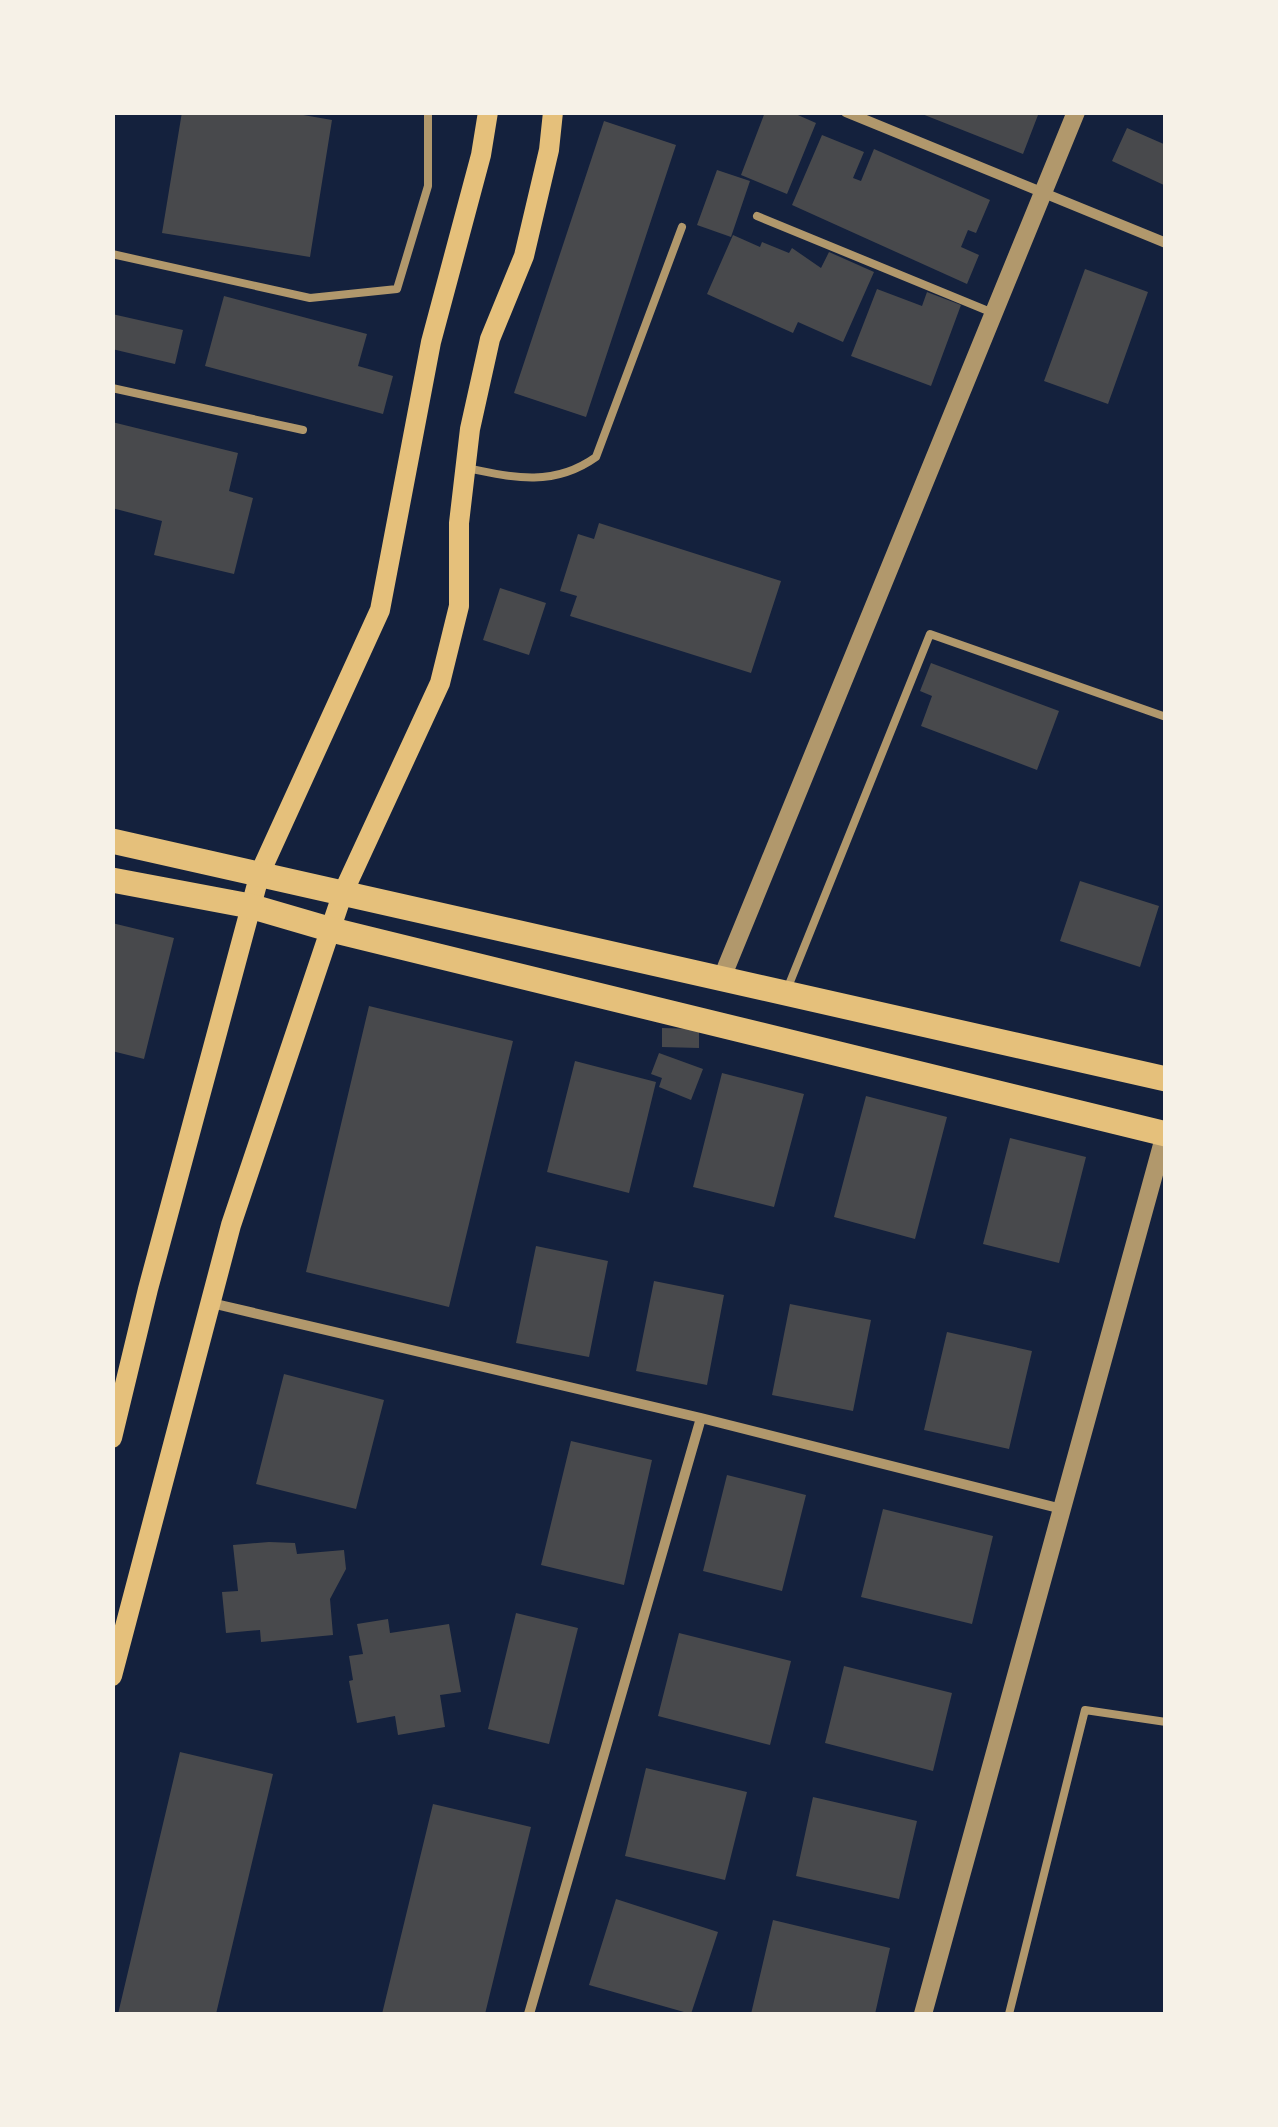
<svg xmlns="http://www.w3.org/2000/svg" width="1278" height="2127" viewBox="0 0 1278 2127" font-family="'DejaVu Sans',sans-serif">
<rect width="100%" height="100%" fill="#14213d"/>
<path fill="#48494c" d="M182,112H286L332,120L310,257L162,233Z
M765,112H791L816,123L787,194L741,175Z
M917,112H1031L1038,115L1023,154Z
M604,121L676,145L586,417L514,393Z
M1127,128L1166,145V186L1112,161Z
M822,135L864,152L853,178L861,181L874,149L990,200L976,233L968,230L961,247L979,255L967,284L792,205Z
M717,170L750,181L731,237L697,225Z
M733,235L760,247L762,242L789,253L792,248L821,268L829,252L874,272L843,342L798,322L793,333L707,294Z
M1085,269L1148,292L1108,404L1044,381Z
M877,289L922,306L927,292L961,305L931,386L851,356Z
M224,296L367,334L358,366L393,376L383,414L205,366Z
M112,314L183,330L175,364L112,349Z
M112,422L238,453L229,491L253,498L234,574L154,555L162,521L112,508Z
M599,523L781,581L751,673L570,616L577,596L560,591L578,534L594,539Z
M500,588L546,603L529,655L483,640Z
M931,663L1059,711L1037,770L921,726L932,696L920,691Z
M1080,881L1159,906L1140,967L1060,941Z
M112,923L174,938L144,1059L112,1051Z
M369,1006L513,1041L449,1307L306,1272Z
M662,1028L699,1029V1048L662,1047Z
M659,1053L703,1069L691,1100L659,1087L662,1078L651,1074Z
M575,1061L656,1082L629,1193L547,1172Z
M722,1073L804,1094L774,1207L693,1187Z
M866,1096L947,1117L915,1239L834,1217Z
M1010,1138L1086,1157L1059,1263L983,1244Z
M536,1246L608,1261L589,1357L516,1343Z
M654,1281L724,1295L707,1385L636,1371Z
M790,1304L871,1320L853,1411L772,1395Z
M947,1332L1032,1351L1009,1449L924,1430Z
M284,1374L384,1400L356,1509L256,1484Z
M571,1441L652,1460L624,1585L541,1565Z
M727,1475L806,1495L782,1591L703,1571Z
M883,1509L993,1536L972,1624L861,1597Z
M269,1542L295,1543L297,1554L344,1550L346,1569L330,1599L333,1635L261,1642L260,1630L226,1633L222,1592L238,1591L233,1545Z
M516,1613L578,1628L549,1744L488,1729Z
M388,1619L390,1633L449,1624L461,1692L440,1695L445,1727L398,1735L395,1716L357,1723L349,1681L353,1680L349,1656L363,1654L357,1624Z
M679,1633L791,1661L770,1745L658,1716Z
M844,1666L952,1693L933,1771L825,1743Z
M180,1752L273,1774L216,2014H118Z
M646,1768L747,1792L725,1880L625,1856Z
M813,1797L917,1821L899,1899L796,1876Z
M433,1804L531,1827L485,2014H382Z
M616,1899L718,1932L691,2014L589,1985Z
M773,1920L890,1948L875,2014H751Z"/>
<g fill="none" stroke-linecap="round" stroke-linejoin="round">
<path stroke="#b1986c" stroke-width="8" d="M757,216L993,313
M112,254L310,298L397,289L428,186V112
M112,388L303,430
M467,468C514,478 554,487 596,457L682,227
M788,987L930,634L1166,717
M1009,2014L1085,1710L1166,1722"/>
<path stroke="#b1986c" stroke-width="10" d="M846,112L1166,243
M207,1302L701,1418L1062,1509
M529,2014L701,1418"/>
<path stroke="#b1986c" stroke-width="18" d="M721,980L1076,112
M923,2014L1165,1134"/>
<path stroke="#e5c07b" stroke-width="20" d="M112,1438L148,1289L260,873L380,610L431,342L481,155L488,112
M112,1676L231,1225L342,895L440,683L459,606V523L470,429L490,339L524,256L549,150L553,112"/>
<path stroke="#e5c07b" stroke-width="25" d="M112,841L1166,1079
M112,880L250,906L332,930L1166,1134"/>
</g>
<rect width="1278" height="2127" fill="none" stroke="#f6f1e7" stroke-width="230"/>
</svg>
